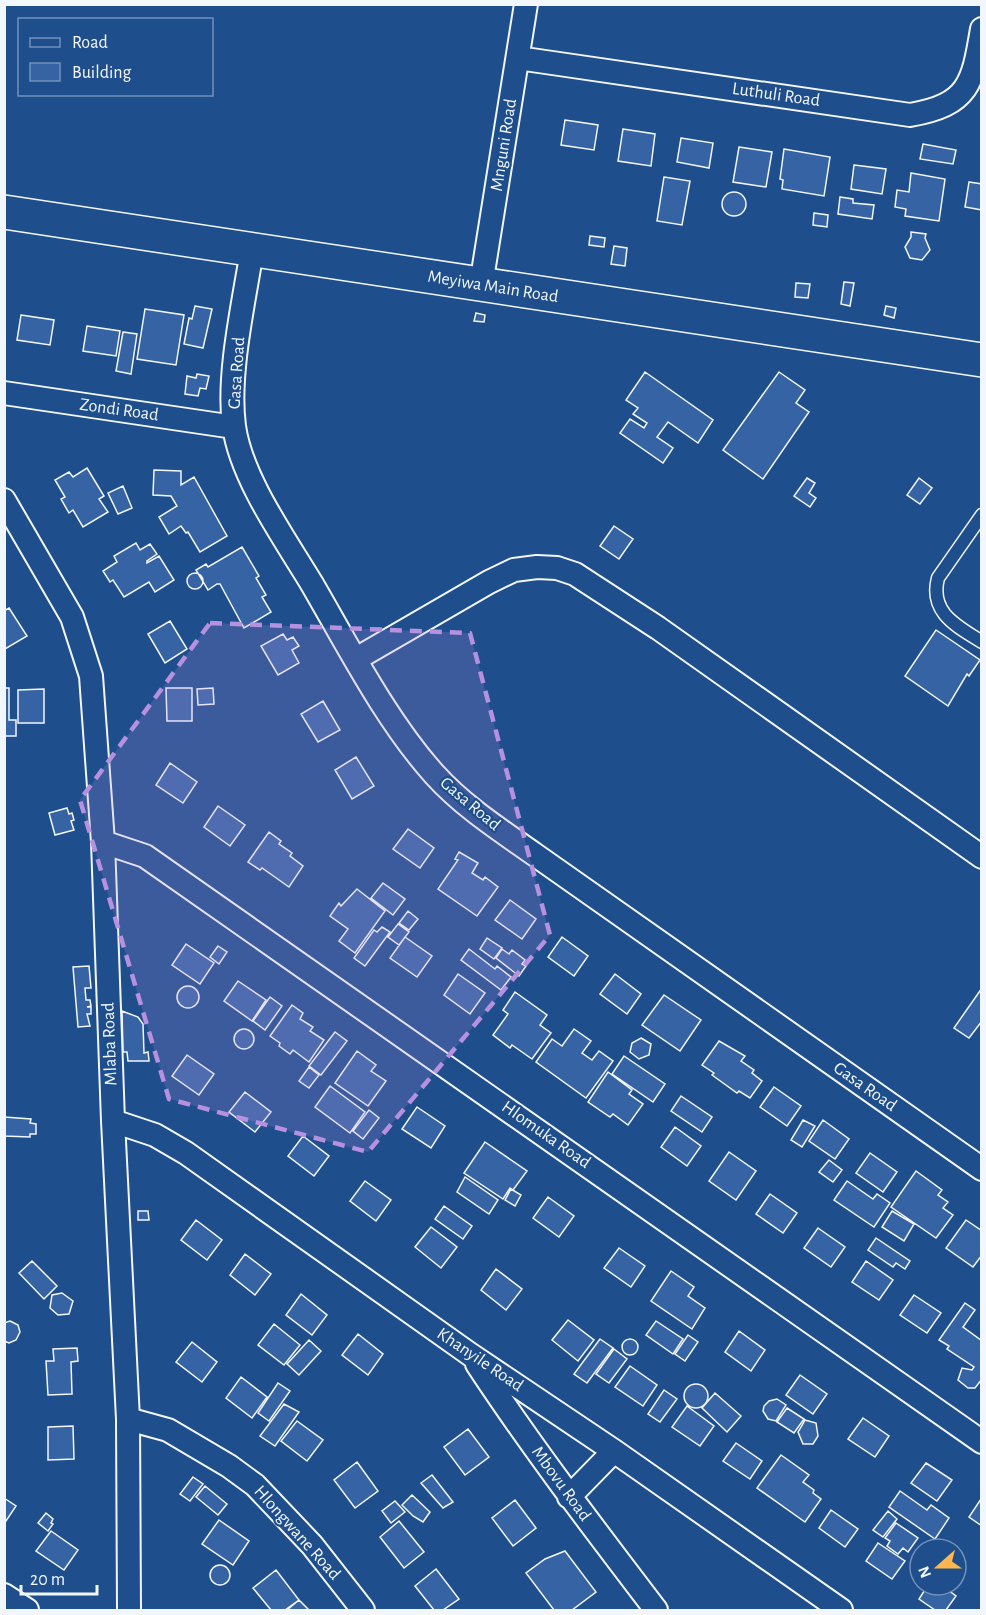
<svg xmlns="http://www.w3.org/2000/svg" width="986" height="1615" viewBox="0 0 986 1615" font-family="'Alegreya Sans',sans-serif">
<rect width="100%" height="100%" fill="#1f4e8c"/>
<path fill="#3563a3" stroke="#f2f6ff" stroke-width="1.5" d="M565,120L598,125L594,150L561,145Z
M623,129L655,134L651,166L618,161Z
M681,138L713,143L709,168L677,162Z
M923,144L956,150L953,164L920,159Z
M739,147L772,152L766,187L733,182Z
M784,149L830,157L824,196L782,189L783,180L780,179Z
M854,165L886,169L882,194L851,189Z
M911,173L945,179L939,221L905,216L906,209L895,207L897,190L909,192Z
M664,177L690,181L682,225L657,221Z
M969,182L982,184V210L965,207Z
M722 204a12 12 0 1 1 24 0a12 12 0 1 1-24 0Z
M840,197L853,199V203L874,205L872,219L838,214Z
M814,213L828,215L827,227L813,225Z
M911,232L926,234L925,238L930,250L922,260L910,258L905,247L911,237Z
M590,236L605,238L604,247L589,245Z
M614,246L627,248L625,266L611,264Z
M844,282L854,283L850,306L841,304Z
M796,283L810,284L808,298L795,297Z
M195,306L212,309L203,348L184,344L189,318L192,319Z
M886,306L896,308L894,318L884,315Z
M145,309L184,315L176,365L137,359Z
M476,313L485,315L484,322L474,321Z
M21,315L54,320L50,345L17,340Z
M87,326L120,331L116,356L83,351Z
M123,332L137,334L131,374L116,371Z
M645,372L713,420L698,443L668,422L657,437L673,448L663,463L620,433L630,419L644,428L647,423L633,414L638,408L626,400Z
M779,372L805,390L796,403L809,412L763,479L723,450Z
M197,374L209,376L206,389L200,388L198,396L185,394L187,376L196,378Z
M87,468L104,496L99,499L108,512L83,527L73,510L69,513L61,499L65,497L55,480L69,472L73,477Z
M154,470L181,471V485L194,477L227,536L200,552L188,532L186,533L181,526L169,534L159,517L177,506L171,496L153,495Z
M807,478L815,483L809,493L816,498L810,507L794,496Z
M919,478L932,488L920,504L907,495Z
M123,486L132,508L118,514L108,493Z
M614,526L633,539L619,559L600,546Z
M136,543L140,550L150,544L157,554L147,561V563L159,556L174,580L155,592L149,582L124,597L113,580L110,582L103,571L117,562L114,556Z
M242,547L259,576L256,578L266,595L262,597L271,612L244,628L220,584H217L208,590L196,570L206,564L208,567Z
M187 581a8 8 0 1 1 16 0a8 8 0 1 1-16 0Z
M9,608L27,636L5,649L4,611Z
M170,621L187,649L165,663L148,634Z
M936,630L980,660L969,676L967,674L948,706L905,676Z
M283,634L287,640L293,637L299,646L292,650L299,663L278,675L261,646Z
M4,688H9V720H16V736H4Z
M166,688H192V721H167Z
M213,688L214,704L198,705L197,689Z
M44,689V723H18V690Z
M323,701L340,730L318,742L301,714Z
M356,757L374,786L352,799L335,770Z
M170,763L197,782L183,803L156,785Z
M218,806L245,825L230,846L204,827Z
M67,808L69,814L72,813L74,820L71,821L74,830L55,835L49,813Z
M408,829L434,848L420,868L393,849Z
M269,832L281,841L279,844L292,853L290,856L303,866L289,887L262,868L260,870L248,862Z
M459,852L478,863L472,873L483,880L485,877L498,887L477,916L438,889L458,860L455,859Z
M383,883L405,899L393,915L371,898Z
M357,889L385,911L355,953L339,941L348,929L330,916L339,903L341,906Z
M510,900L536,919L522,939L495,920Z
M408,911L418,919L409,930L399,923Z
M398,924L409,932L399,945L388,937Z
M382,927L390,932L365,966L354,958L374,930L377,932Z
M405,937L432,956L417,977L390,958Z
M562,937L588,956L574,976L548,957Z
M487,938L502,948L494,959L480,949Z
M186,944L214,963L200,984L172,965Z
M218,946L227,952L219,964L210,957Z
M469,949L495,969L497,966L511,977L501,990L461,960Z
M502,949L509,954L512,950L525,960L522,964L526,966L519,976L496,958Z
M89,966L91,988H85L86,1000H90L91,1006L87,1007H91V1014H87L90,1026L78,1027L73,967Z
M458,974L485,993L470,1014L444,995Z
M615,974L641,994L627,1014L600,994Z
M238,981L266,1000L252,1021L224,1001Z
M177 997a11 11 0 1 1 22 0a11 11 0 1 1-22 0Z
M982,988V1021L969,1038L954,1028Z
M515,992L547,1015L540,1025L551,1033L532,1059L512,1045L510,1048L493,1035L508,1014L503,1010Z
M664,995L701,1020L680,1051L642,1025Z
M270,997L282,1006L265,1030L253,1021Z
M292,1005L303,1013L300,1019L313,1027L310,1031L324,1040L309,1062L293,1050L290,1054L279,1046L280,1043L270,1036Z
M122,1011L138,1017L143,1024L144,1053L148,1052L149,1061H128L127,1052H123Z
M234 1039a10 10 0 1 1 20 0a10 10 0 1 1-20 0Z
M574,1029L591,1041L582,1053L592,1060L599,1051L613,1061L586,1098L536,1062L552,1039L562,1046Z
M335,1032L347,1041L321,1075L309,1066Z
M641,1038L651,1044L649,1055L639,1059L630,1052L632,1043Z
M719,1041L745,1056L741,1061L754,1070L752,1073L762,1081L750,1098L739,1091L737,1093L712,1075L714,1073L702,1065Z
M357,1051L376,1065L371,1071L386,1081L368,1106L335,1083Z
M187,1055L214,1074L199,1095L172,1076Z
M624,1056L665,1084L653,1102L612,1074Z
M309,1067L319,1075L309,1088L299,1081Z
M608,1072L632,1090L629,1094L643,1104L628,1125L613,1114L610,1117L588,1102Z
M330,1086L365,1112L350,1133L315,1107Z
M774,1087L801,1106L787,1126L760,1107Z
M245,1092L271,1112L255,1132L229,1112Z
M681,1096L712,1117L702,1132L671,1111Z
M417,1107L445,1126L431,1148L402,1129Z
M369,1110L379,1118L363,1139L353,1131Z
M4,1117L31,1119L30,1123L36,1124V1134H30V1137L4,1136Z
M803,1120L815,1126L802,1147L791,1140Z
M823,1120L849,1139L835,1159L809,1141Z
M675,1127L701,1146L687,1166L661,1147Z
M303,1136L329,1156L314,1176L288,1156Z
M485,1142L527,1171L513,1190L510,1188L503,1199L464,1173Z
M729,1152L756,1171L736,1200L709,1181Z
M870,1153L897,1172L883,1192L856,1173Z
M829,1160L842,1170L833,1182L819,1172Z
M916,1171L942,1190L938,1195L948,1202L943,1208L953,1215L936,1238L891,1207Z
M465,1177L498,1200L489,1214L457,1192Z
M365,1181L391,1200L376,1221L350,1201Z
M847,1181L873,1199L877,1194L890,1203L874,1227L834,1200Z
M511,1189L521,1195L515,1206L505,1200Z
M770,1194L797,1213L783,1233L756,1214Z
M548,1197L574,1216L559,1237L533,1218Z
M444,1206L472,1226L463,1239L435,1219Z
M138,1211H148L149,1220H138Z
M892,1211L914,1224L904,1241L882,1227Z
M196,1220L222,1240L207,1260L181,1240Z
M966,1220L982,1231V1255L973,1267L946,1248Z
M431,1227L457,1247L441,1268L415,1247Z
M818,1228L845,1247L831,1267L804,1248Z
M876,1238L910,1261L905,1269L896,1263L893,1267L868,1250Z
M619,1248L645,1266L631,1287L604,1268Z
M245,1254L271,1274L255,1295L230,1275Z
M32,1261L57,1286L44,1299L19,1273Z
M866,1261L893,1280L879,1300L852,1282Z
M496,1269L522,1289L506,1310L481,1290Z
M671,1271L694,1287L688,1296L705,1308L692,1329L651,1301Z
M62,1293L73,1301L69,1314L58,1315L50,1308L52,1295Z
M301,1294L327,1315L312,1335L286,1315Z
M914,1295L941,1313L927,1333L900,1315Z
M965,1303L975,1310L963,1327L982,1341V1379L975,1388H968L958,1380L962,1368L972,1370L974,1367L947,1349L949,1346L939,1340Z
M568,1320L594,1340L578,1361L552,1340Z
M10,1321L18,1325L20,1332L16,1340L9,1343L4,1341V1323Z
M656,1321L683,1339L673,1354L646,1335Z
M274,1324L300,1345L284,1365L258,1345Z
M739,1331L765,1350L751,1371L725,1352Z
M358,1334L383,1354L368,1375L342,1355Z
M688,1335L698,1342L685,1361L675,1354Z
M600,1339L613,1348L587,1383L574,1374Z
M622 1347a8 8 0 1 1 16 0a8 8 0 1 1-16 0Z
M309,1340L321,1351L299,1375L287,1364Z
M192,1342L217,1362L202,1382L176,1362Z
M77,1348L78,1361L71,1362L72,1394L48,1395L46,1361H54L53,1349Z
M614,1349L627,1359L609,1383L596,1374Z
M630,1366L657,1385L643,1406L615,1387Z
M800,1375L827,1394L813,1414L786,1395Z
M241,1377L267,1397L252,1418L226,1398Z
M278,1383L290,1391L269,1421L258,1413Z
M684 1396a12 12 0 1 1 24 0a12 12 0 1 1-24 0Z
M664,1390L677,1399L660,1422L648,1414Z
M715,1393L741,1416L727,1432L702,1408Z
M777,1399L786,1405L776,1421L768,1419L763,1411L764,1406L769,1401Z
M284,1404L299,1412L275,1446L260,1436Z
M687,1406L714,1426L700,1446L672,1427Z
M787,1408L804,1419L794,1433L777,1422Z
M863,1418L889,1436L875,1457L848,1439Z
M805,1420L816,1423L818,1436L813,1444H803L798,1432Z
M297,1421L323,1440L307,1461L281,1441Z
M73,1426L74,1459L48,1460V1427Z
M468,1429L489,1457L465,1475L444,1447Z
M736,1443L762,1461L750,1479L723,1461Z
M781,1455L809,1475L803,1482L814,1490L813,1493L821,1499L805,1522L757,1488Z
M357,1462L378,1491L355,1508L334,1480Z
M926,1463L952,1480L937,1501L911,1483Z
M432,1475L453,1502L443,1508L421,1483Z
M193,1477L203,1484L190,1501L180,1494Z
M205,1486L227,1504L218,1515L196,1497Z
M900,1491L927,1510L931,1505L949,1518L935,1539L889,1507Z
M412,1495L430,1512L423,1522L413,1516L402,1505Z
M4,1498L16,1506L4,1524Z
M981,1499H982V1526L969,1517Z
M515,1500L536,1528L513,1546L492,1518Z
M395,1501L405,1512L391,1523L382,1511Z
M831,1510L858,1529L845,1547L819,1528Z
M888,1511L897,1519L883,1537L873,1530Z
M46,1513L53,1519L51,1523L53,1524L48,1531L38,1523Z
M219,1520L249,1541L233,1565L202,1544Z
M399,1521L424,1552L404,1568L380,1537Z
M896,1523L918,1538L908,1552L903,1548L898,1554L887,1546L890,1541L885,1538Z
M51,1531L78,1550L64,1570L36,1551Z
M878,1543L905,1561L892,1579L866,1561Z
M565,1551L596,1592L572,1610H554L526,1573L545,1559Z
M210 1575a10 10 0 1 1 20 0a10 10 0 1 1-20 0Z
M436,1569L459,1599L443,1610H434L415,1586Z
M276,1570L299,1600L285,1610H271L253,1588Z
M928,1585H941L956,1596L946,1610H935L919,1599Z
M299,1600L309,1610H287Z"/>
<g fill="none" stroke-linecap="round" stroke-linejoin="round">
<g stroke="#f2f6ff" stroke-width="15">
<path id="lane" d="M982,515L938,578C929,613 957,626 982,642"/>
</g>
<g stroke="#f2f6ff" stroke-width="26">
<path id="street" d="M518,58L910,115C969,105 973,83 982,29
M252,250C244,302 227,374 234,426C241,478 285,539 312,584C348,646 387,722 435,775C463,806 500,830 534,854L982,1169
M481,285L526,4
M4,393L234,427
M4,500L72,617L91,676L103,842L113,1121L128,1419L129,1610
M356,659L489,582L514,570L537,567L557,568L575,574L658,628L982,857
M103,842L145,856L982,1442
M113,1121L155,1135L186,1153L471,1355L614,1451L841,1610
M477,1364C533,1449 595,1530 656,1610
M128,1419L168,1430L229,1466L255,1485L312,1545L363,1610
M569,1497L614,1451
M4,1595L27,1610"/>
</g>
<g stroke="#f2f6ff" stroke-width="36">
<path id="secondary" d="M4,212L982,360"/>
</g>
<use href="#lane" stroke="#1f4e8c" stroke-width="12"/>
<use href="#street" stroke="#1f4e8c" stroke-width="22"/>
<use href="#secondary" stroke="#1f4e8c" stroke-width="33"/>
</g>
<path fill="#b691df" fill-opacity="0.2" stroke="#b691df" stroke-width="4.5" stroke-dasharray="12 8" stroke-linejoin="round" d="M210,623L470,633L550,935L368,1152L169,1099L80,800Z"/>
<g text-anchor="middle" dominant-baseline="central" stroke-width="4.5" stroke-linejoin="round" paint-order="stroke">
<g font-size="18" fill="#f2f6ff" stroke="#1f4e8c">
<text transform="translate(776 95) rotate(8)">Luthuli Road</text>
<text transform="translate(504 145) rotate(-81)">Mnguni Road</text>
<text transform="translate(493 287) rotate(9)">Meyiwa Main Road</text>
<text transform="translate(237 373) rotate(-86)">Gasa Road</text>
<text transform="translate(119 410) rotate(8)">Zondi Road</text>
<text transform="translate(470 804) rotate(40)">Gasa Road</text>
<text transform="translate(110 1044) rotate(-92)">Mlaba Road</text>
<text transform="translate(865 1087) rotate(35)">Gasa Road</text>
<text transform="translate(546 1135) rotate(35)">Hlomuka Road</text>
<text transform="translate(480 1360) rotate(34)">Khanyile Road</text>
<text transform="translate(561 1484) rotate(54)">Mbovu Road</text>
<text transform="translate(297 1533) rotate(48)">Hlongwane Road</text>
</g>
</g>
<rect width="986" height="1615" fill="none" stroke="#f2f6ff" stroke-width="12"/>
<rect x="18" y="18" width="195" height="78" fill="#1f4e8c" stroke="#7391ba" stroke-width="1.5"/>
<rect x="30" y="38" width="30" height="9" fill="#1f4e8c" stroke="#7391ba" stroke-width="1.5"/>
<text x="72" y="48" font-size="18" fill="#f2f6ff">Road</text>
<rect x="30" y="63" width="30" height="18" fill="#3563a3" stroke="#7391ba" stroke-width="1.5"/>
<text x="72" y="78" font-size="18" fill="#f2f6ff">Building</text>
<g transform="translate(938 1567) rotate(249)"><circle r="28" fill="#1f4e8c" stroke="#7391ba" stroke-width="1.5"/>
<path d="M0-4.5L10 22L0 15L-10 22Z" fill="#ffb74d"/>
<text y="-9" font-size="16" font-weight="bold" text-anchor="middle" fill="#f2f6ff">N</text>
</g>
<path d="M21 1585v9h76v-9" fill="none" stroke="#f2f6ff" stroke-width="3"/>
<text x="30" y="1585" font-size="18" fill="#f2f6ff" stroke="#1f4e8c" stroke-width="4.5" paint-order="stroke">20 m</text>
</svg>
